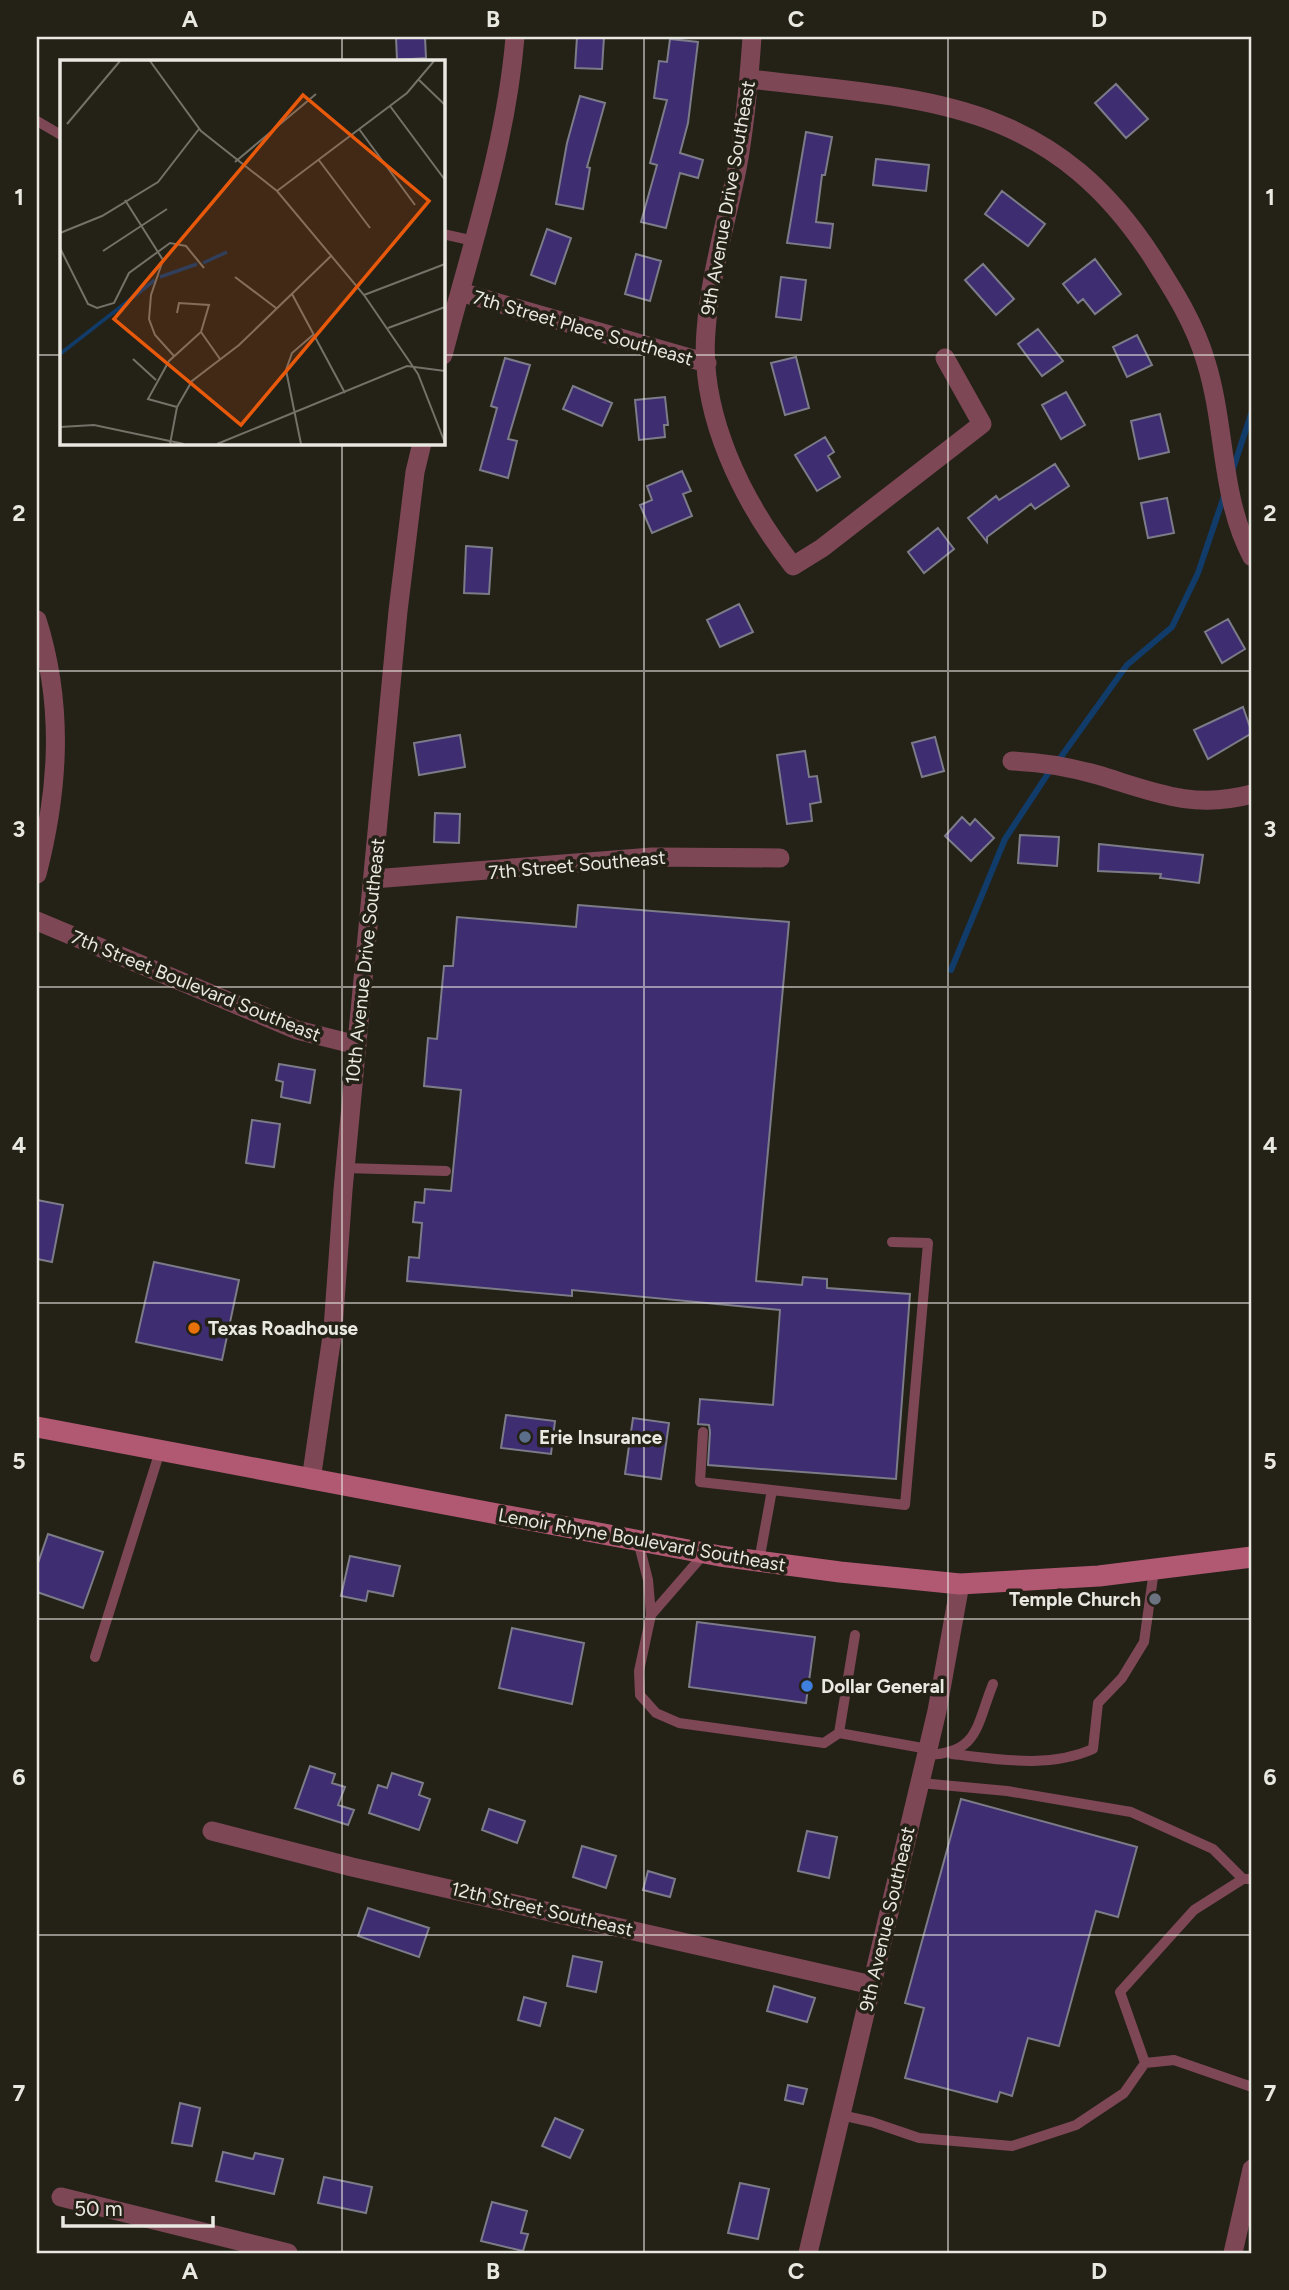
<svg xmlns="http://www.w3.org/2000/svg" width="1289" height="2290" viewBox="0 0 1289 2290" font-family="Figtree,sans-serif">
<rect width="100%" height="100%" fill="#242217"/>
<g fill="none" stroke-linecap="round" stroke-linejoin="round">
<path stroke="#113b68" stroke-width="6" d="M1233,469L1252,411
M1058,761L1127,665L1172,627L1198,573L1225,493
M951,970L1005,839L1051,769"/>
</g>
<path fill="#3e2d71" stroke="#7c7b88" stroke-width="2" d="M396,37H425L426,58L397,60Z
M577,37H604L602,69L575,68Z
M670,39L698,42L688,123L680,153L703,160L698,178L680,173L666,228L641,222L657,165L650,163L667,100L654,98L659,61L667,62Z
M1116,84L1148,119L1126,138L1095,103Z
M580,96L605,103L587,167L590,168L583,209L556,204L567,143Z
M806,132L832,137L825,175H822L816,222L833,224L830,248L787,243Z
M876,159L929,165L926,191L873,185Z
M1002,191L1045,224L1028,246L985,214Z
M547,229L571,238L555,284L531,275Z
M636,254L661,261L650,301L625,294Z
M1095,259L1121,294L1095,314L1083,299L1078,303L1063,284Z
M983,264L1014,299L996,315L965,280Z
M781,277L806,280L801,320L776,317Z
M1038,329L1063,361L1042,376L1018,344Z
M1137,335L1152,365L1127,377L1113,347Z
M796,357L809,408L785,415L771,363Z
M505,358L530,365L508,439L517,441L508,478L480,470L497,408L491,406Z
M573,386L612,403L602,426L563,409Z
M1066,392L1085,425L1061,439L1042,405Z
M665,397L668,425H664L665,437L639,440L635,400Z
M1160,414L1169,452L1139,459L1131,421Z
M825,437L834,452L828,456L840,477L817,491L795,455Z
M1055,464L1069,486L1035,509L1031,504L987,537V542L968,518L996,496L999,500Z
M682,471L691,491L683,494L692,516L652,533L640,505L652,500L647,486Z
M1167,498L1174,533L1148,538L1141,503Z
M938,528L954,549L924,573L908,552Z
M466,546L492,548L489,594L464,593Z
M739,604L753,632L720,647L707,620Z
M1228,619L1245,649L1222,663L1205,632Z
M1243,707L1252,733L1208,759L1194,730Z
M460,735L465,767L419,775L414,743Z
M935,737L944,771L922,777L912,743Z
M805,751L809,777L817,776L821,802L810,804L812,821L787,824L777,755Z
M435,813L460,814L459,843L434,842Z
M962,817L970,825L975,819L994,838L971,861L945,836Z
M1020,835L1059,837L1057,866L1018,863Z
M1099,844L1203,855L1199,883L1160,878L1161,874L1098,871Z
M578,905L789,922L756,1281L802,1285L803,1277L827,1279V1288L910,1294L896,1479L708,1465L710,1432L709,1425L698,1424L700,1399L773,1405L780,1310L572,1290V1296L407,1281L409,1257L419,1258L422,1223L413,1222L415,1202L424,1203L425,1189L451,1191L461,1090L424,1086L428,1038L437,1039L444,966H453L457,917L576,927Z
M279,1064L315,1070L310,1103L281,1097L283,1082L276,1080Z
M252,1120L280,1124L274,1167L246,1163Z
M37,1200L63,1205L52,1262L37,1259Z
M154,1262L239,1280L222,1360L136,1342Z
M506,1415L555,1421L551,1454L501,1448Z
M633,1418L669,1423L661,1479L625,1474Z
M48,1534L103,1552L83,1608L37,1592V1566Z
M350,1556L400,1566L393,1596L368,1591L366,1601L341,1596Z
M697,1622L815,1637L806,1703L689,1687Z
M512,1628L584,1643L572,1704L499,1688Z
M310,1766L335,1774L332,1783L345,1787L338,1805L354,1810L348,1825L295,1808Z
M392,1773L423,1783L419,1795L430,1799L419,1830L369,1813L378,1785L387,1788Z
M961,1799L1137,1847L1118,1917L1096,1911L1059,2046L1028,2038L1012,2096L1000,2092L997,2102L905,2078L924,2008L905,2003Z
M489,1809L525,1821L517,1843L482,1830Z
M807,1831L837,1837L829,1878L798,1871Z
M582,1846L616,1856L606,1888L573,1877Z
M648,1871L675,1879L670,1897L643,1890Z
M368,1908L429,1928L419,1957L358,1936Z
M573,1956L602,1962L596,1992L567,1986Z
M774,1986L815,1998L807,2022L767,2011Z
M524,1997L546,2003L540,2026L518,2020Z
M788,2085L807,2089L803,2104L785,2100Z
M180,2103L200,2108L192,2146L172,2143Z
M555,2118L583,2130L570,2158L542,2146Z
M223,2152L253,2159L255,2153L283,2159L274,2194L216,2181Z
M324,2177L372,2187L366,2213L318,2203Z
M740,2183L769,2189L758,2239L728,2233Z
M492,2202L527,2211L521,2233L528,2234L523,2251L481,2241Z"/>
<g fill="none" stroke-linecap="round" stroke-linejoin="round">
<path stroke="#7e4756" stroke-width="10" d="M37,121L61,135
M443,234L474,241
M345,1168L446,1171
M703,1432L700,1482L772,1490
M638,1541L648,1580L651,1615L704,1554
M759,1561L772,1490L905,1505L928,1243L892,1242
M651,1615L639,1671L640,1695L656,1713L679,1723L824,1743L839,1733
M855,1635L839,1733L928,1749
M95,1657L160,1451
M952,1754C998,1759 1048,1769 1093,1749L1098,1703L1122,1678L1144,1642L1154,1570
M927,1755C979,1753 976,1726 993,1684
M920,1783L1007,1791L1131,1812L1213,1849L1243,1879
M1145,2063L1120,1992L1194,1910L1243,1879H1252
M841,2115L872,2122L919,2138L1012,2146L1076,2125L1124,2093L1145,2063L1174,2060L1252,2087"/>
<path stroke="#7e4756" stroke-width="19" d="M752,37C749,81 745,126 737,169C726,223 710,275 706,331C699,415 743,502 793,566L822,548L982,424L945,358
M750,79C922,100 1048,96 1153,258C1174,291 1195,324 1206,362C1226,426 1220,497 1252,557
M460,292L707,363
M443,355C470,249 506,147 515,37
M37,620C64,705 59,789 37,874
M1012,761C1042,762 1070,767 1098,775C1154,792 1193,810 1252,794
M373,879L652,857L780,858
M37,921L297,1030L357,1045
M311,1480L333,1329L343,1190L398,611L415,472L422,443
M212,1831L352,1867L872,1985
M61,2197L288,2253
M808,2253L937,1711L960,1584
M1233,2253L1252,2169"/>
<path stroke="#b15973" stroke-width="21" d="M37,1427L720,1556L840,1572L960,1584L1099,1576L1252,1557"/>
</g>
<path fill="none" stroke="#e9e8e1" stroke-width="2" stroke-opacity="0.55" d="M342,37V61M644,37V2253M948,37V2253M37,355H61M443,355H1252M342,443V2253M37,671H1252M37,987H1252M37,1303H1252M37,1619H1252M37,1935H1252"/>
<circle fill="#e8710a" stroke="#242217" stroke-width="2.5" cx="194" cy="1328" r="7"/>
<circle fill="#5c6f8a" stroke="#242217" stroke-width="2.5" cx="525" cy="1437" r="7"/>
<circle fill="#6b7280" stroke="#242217" stroke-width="2.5" cx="1155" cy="1599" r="7"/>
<circle fill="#3f7fe0" stroke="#242217" stroke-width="2.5" cx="807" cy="1686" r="7"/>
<g text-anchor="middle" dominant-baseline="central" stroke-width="7" stroke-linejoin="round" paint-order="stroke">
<g font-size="19" fill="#e9e8e1" stroke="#242217">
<text transform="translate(728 198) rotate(-80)">9th Avenue Drive Southeast</text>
<text transform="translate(583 328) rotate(16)">7th Street Place Southeast</text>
<text transform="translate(577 865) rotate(-5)">7th Street Southeast</text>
<text transform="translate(365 961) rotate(-84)">10th Avenue Drive Southeast</text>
<text transform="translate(196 986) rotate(22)">7th Street Boulevard Southeast</text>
<text transform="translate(642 1540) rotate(10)">Lenoir Rhyne Boulevard Southeast</text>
<text transform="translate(542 1909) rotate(13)">12th Street Southeast</text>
<text transform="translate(887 1919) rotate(-77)">9th Avenue Southeast</text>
</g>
<g font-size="19" font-weight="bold" fill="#e9e8e1" stroke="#242217" text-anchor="start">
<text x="208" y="1328">Texas Roadhouse</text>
<text x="539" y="1437">Erie Insurance</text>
<text x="1141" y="1599" text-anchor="end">Temple Church</text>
<text x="821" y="1686">Dollar General</text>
</g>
</g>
<g transform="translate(60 60)">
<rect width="385" height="385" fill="#242217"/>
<path fill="none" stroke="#113b68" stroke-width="3.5" d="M143,203L167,192M100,217L137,204M0,294L95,220"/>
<path fill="none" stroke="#737168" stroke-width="2" d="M90,1L141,71L217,131L304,235L358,314L385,383M359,20L385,45M330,46L385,120M7,64L60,1M299,69L355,145M258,99L310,168M175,102L256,34M217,131L347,33L374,1M65,140L103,200L91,235L89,259L95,275L114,296M0,173L42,156L98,122L139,69M0,188L28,244L37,248L54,243L69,213L110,183L126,186L144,208M43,191L107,149M175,217L216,248M232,234L285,333M304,235L385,204M328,268L385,247M141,272L160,299M73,299L96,320M117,347L88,339L109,301L141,272L149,245L119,243L117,253M0,367L34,365L124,384M110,384L117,347L132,321L179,285L272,195M157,384L347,306L385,311M241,384L226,310L232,293L254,274"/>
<path fill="#e8590c" fill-opacity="0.15" stroke="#e8590c" stroke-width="3.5" d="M243,35L369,141L181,365L54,259Z"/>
<rect width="385" height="385" fill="none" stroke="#e9e8e1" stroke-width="3.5"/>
</g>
<rect width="1289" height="2290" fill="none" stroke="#242217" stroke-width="77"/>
<path d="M63 2216v10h150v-10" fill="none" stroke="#e9e8e1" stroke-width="3.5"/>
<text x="74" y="2216" font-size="21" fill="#e9e8e1" stroke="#242217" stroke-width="5" paint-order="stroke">50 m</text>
<rect x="38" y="38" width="1212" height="2214" fill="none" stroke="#e9e8e1" stroke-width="2.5"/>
<g font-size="23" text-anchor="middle" font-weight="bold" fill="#e9e8e1">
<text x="190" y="27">A</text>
<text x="493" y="27">B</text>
<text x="796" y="27">C</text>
<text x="1099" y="27">D</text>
<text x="19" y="205">1</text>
<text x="1270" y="205">1</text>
<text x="19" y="521">2</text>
<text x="1270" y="521">2</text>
<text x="19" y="837">3</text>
<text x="1270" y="837">3</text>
<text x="19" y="1153">4</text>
<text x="1270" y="1153">4</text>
<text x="19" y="1469">5</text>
<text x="1270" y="1469">5</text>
<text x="19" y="1785">6</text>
<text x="1270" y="1785">6</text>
<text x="19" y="2101">7</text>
<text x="1270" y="2101">7</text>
<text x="190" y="2279">A</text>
<text x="493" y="2279">B</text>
<text x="796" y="2279">C</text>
<text x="1099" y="2279">D</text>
</g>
</svg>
